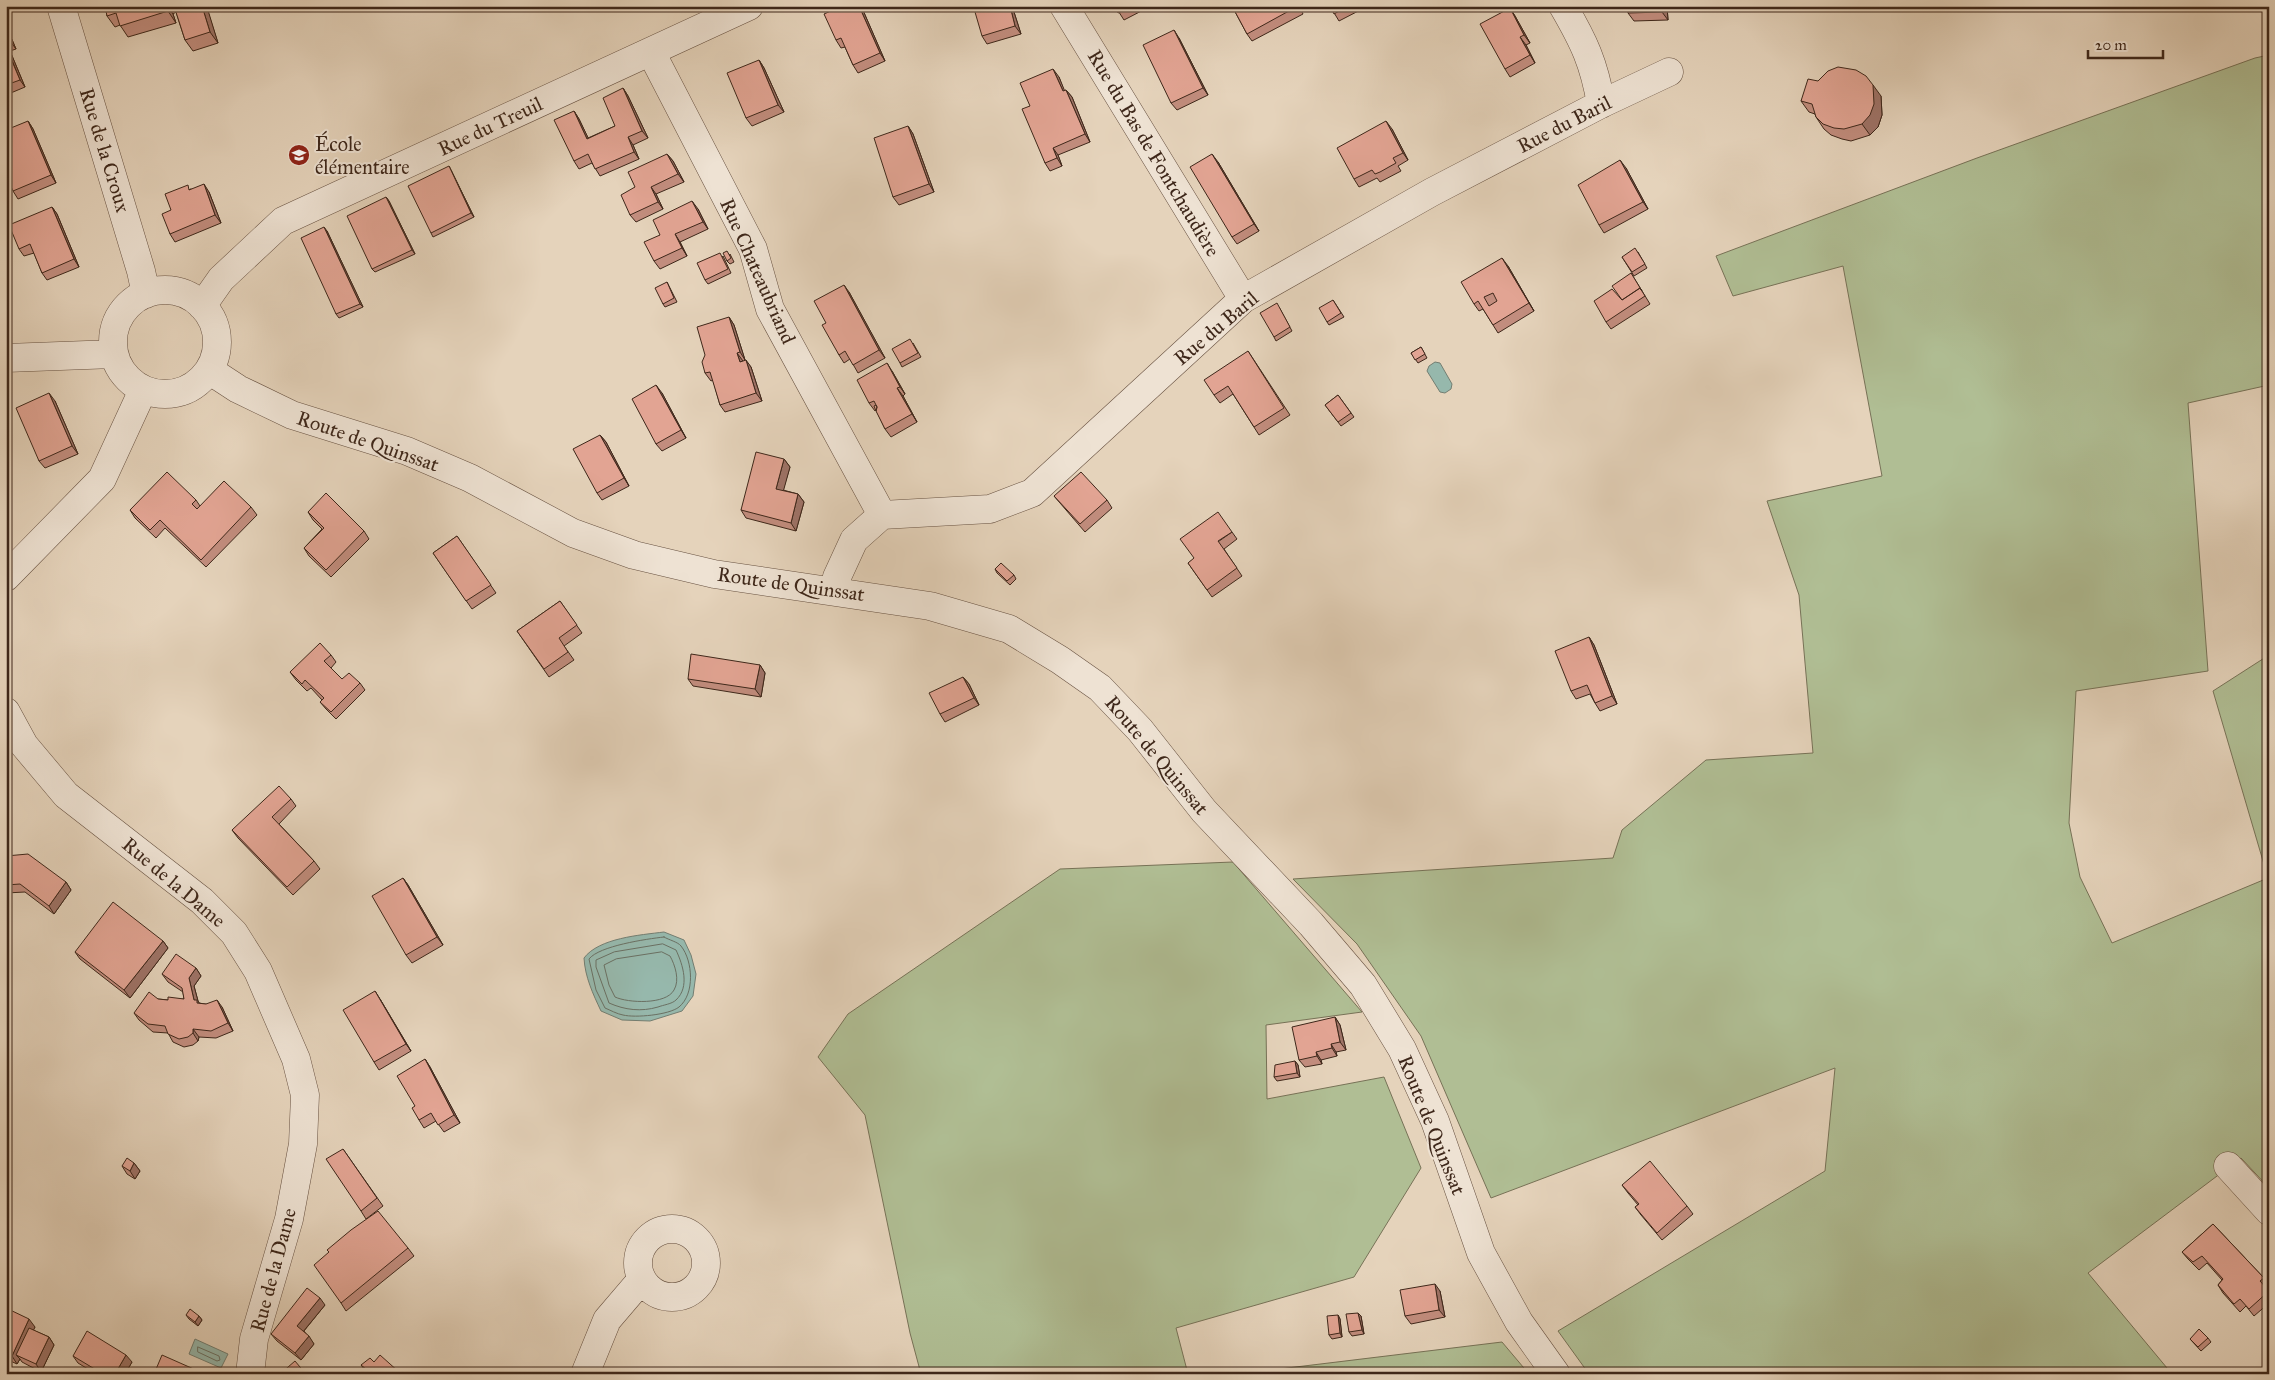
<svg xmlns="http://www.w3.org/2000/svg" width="2275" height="1380" viewBox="0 0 2275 1380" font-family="'IM FELL Great Primer',serif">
<rect width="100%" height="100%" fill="#e5d3bb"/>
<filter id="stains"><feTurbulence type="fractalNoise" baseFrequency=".004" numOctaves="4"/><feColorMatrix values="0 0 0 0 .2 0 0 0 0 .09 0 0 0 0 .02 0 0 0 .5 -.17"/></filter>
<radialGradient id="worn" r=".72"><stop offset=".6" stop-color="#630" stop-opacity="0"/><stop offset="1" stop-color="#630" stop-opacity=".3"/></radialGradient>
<path fill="#b0be94" stroke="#777257" d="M2269,55V385L2188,403L2208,671L2076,691L2069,823L2080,877L2112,943L2268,878L2213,691L2269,655V1188L2241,1158L2088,1273L2172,1374H1589L1558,1331L1825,1171L1835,1068L1491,1198L1421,1036L1357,944L1293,879L1613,858L1622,830L1706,760L1813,753L1799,595L1767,501L1882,476L1843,266L1733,296L1716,256L1977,158L2255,58Z
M1233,862L1362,1012L1266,1025L1267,1099L1384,1077L1421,1168L1354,1277L1176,1328L1188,1374H921L910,1333L865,1115L818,1057L848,1014L1060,869Z
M1502,1342L1529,1374H1238Z"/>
<path fill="#96b8ac" stroke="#737e72" d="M1435,362L1440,363L1452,384L1451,389L1445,393L1440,392L1427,371L1429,366Z
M664,932L684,940L691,955L696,974L693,996L682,1011L650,1021L622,1020L601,1011C593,994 585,977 584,958C599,938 640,935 664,932Z
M195,1339L228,1354L221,1368L189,1354Z"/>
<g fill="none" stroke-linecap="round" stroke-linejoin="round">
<path stroke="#6a7063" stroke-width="1" d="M664,937C669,940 678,942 681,946C693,961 695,994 679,1007C669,1015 635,1018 623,1015C617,1014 610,1010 605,1008L596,990L589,959C599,946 646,939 664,937Z
M663,944L676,950C683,965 690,987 676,1000C672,1004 663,1005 658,1007C641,1012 625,1010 609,1003L596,967V960L614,952Z
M662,952L670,956C675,965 680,980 674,990C666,1005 628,1003 615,997L609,985L604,965L616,959Z
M198,1347L219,1356L220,1360L217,1361L198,1352Z"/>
<g stroke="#685242" stroke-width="29">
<path id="street" d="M61,6L141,271L146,294
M1064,6L1243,299
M1563,6C1584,42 1594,63 1601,104
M651,52L753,249L770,309L882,515
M113 342a52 52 0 1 1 104 0a52 52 0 1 1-104 0Z
M202,306L221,279L283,221L749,6
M6,358L114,354
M209,370L238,389L292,415L407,451L470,478L573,533L634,555L714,574L930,606L1009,629L1060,660L1100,688L1140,730L1204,811L1311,924L1363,985L1402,1049L1435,1121L1481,1253L1519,1322L1556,1374
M6,577L102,479L143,390
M834,590L837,577L854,540L882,515L990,509L1032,493L1243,299L1432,192L1601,104L1669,72
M6,712L24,745L66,795L202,901L234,933L258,971L296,1059L305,1095L303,1144L289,1219L254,1339L250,1374
M2228,1166L2269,1211
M638 1263a34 34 0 1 1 68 0a34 34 0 1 1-68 0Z
M585,1374L607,1320L642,1279"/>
</g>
<use href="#street" stroke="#eee2d3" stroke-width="28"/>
</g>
<path fill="#c28d7e" stroke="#3e271a" d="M105,6H206L218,43L193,51L185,40L176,12L173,14L176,23L128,37L120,25L115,27L107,16Z
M1115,6H1151L1124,20Z
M1232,6H1299L1303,14L1252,41L1247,34Z
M1330,6H1368L1339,21Z
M1628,6H1667L1668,20L1634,21L1628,13Z
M862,8L885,61L858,73L853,65L845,47L841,48L836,40Z
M1510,8L1515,16L1530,43L1526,45L1535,63L1510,77L1505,69Z
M1013,9L1021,34L987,44L982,36Z
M6,30L10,35L16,49L10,51L25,87L6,95Z
M1179,38L1208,95L1177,110L1171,103Z
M759,60L764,68L784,112L752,126L746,118Z
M1059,77L1064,91L1066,90L1072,97L1090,142L1058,155L1062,166L1050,171L1045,163L1030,106Z
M1818,81L1881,96L1882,115L1878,127L1870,135L1851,141L1842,139L1831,135L1824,129L1816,117L1815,114L1809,112L1801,101Z
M623,88L628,96L648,138L633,145L639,159L600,176L592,163L579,169L574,161V111L579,119L588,138L615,126Z
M28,121L33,129L56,183L18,199L13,191Z
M908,126L913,134L934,192L899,205L893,197Z
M1392,129L1408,160L1398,166L1401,171L1380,182L1377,178L1359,187L1354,179Z
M667,154L673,161L684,182L656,194L663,209L636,222L630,215L635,187Z
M1218,162L1259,231L1237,244L1232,237Z
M1626,168L1648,209L1604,233L1599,225Z
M451,170L474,217L433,237L431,233Z
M190,189L209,192L221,223L175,242L170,234L171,210Z
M386,197L389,201L415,254L375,272L372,269Z
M52,207L57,214L79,267L47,280L42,273L34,253L24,256L19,249Z
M698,209L708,229L680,242L687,256L660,269L654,261L660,235Z
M327,231L363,307L339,318L336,314Z
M1638,252L1647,268L1634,276L1622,257Z
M730,254L734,262L730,264L727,261Z
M723,256L731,273L708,284L705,280Z
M1508,266L1534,311L1498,333L1483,309L1479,311L1474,304Z
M1631,273L1650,304L1611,329L1606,322L1622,300Z
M667,282L677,302L665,307L663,304Z
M849,292L885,358L858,373L850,359L844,363L839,355L826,323Z
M1333,300L1344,317L1329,325L1327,322Z
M1279,307L1292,331L1276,341L1274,337Z
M729,317L734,325L745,360L751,367L762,401L725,412L720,405L713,380L711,381L705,373Z
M913,343L921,357L902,367L900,363Z
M1421,347L1427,358L1418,363L1411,353Z
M1248,351L1290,415L1259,435L1233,394L1220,403L1214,395Z
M892,371L905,394L903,396L917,422L891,437L885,429L876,410L875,411L869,403Z
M662,393L686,438L662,451L656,444Z
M1338,395L1354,417L1341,426L1325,405Z
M55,401L78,454L45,468L39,461Z
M600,435L606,442L629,486L602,500L597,493Z
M784,459L790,467L783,490L798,494L804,502L796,531L746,518L741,510Z
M1054,496L1107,500L1112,508L1085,532L1060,503Z
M196,500L200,506L251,507L257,515L206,567L165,528L156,538L135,518L130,510Z
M308,512L364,531L369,539L331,577L309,556L304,548L322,529L313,520Z
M1232,532L1237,539L1224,549L1242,576L1212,597L1188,563Z
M457,536L496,593L472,609L433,553Z
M995,569L1014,575L1016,579L1010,585L997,573Z
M560,601L582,633L564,646L574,660L549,677L517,631Z
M1589,637L1594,645L1617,704L1600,711L1595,703L1590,694L1576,699L1571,691Z
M331,655L336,662L331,668L342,679L360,683L365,690L336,719L326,709L320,702L322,700L311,688L307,691L296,680L290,672Z
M760,665L765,673L761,697L693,686L688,679Z
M963,677L969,684L979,705L945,722L940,714Z
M291,799L296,806L279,824L314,861L320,869L293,895L238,838L232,830Z
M6,856L66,882L71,890L54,914L25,892L6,893Z
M403,878L408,885L443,945L412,963L406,955Z
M163,941L168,948L130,998L80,959L75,952Z
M196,968L201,976L194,986L198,1001L199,1003L222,1007L233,1031L216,1038L199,1037L198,1041L193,1045L184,1047L173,1042L168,1033L153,1032L139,1020L134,1013L158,999L168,1000L184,999L183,992L168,982L162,974Z
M380,999L411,1051L379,1070L374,1062Z
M1335,1017L1340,1025L1346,1050L1336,1052L1337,1056L1321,1060L1322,1064L1305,1067L1299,1060Z
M425,1059L430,1067L460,1123L444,1132L436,1121L424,1128L419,1120L415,1106Z
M1295,1061L1298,1065L1300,1077L1277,1081L1274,1077Z
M343,1149L383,1206L366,1219L361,1211Z
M134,1163L140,1171L135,1179L127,1174L122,1166Z
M1622,1185L1687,1206L1693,1214L1662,1240L1641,1215L1635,1207L1638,1205L1628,1193Z
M2213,1224L2264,1278L2269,1284V1286L2266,1288L2269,1291V1303L2254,1316L2246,1306L2240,1312L2223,1293L2218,1285L2222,1280L2207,1263L2199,1270L2188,1259L2182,1252Z
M408,1248L414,1256L346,1311L341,1303L329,1253Z
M1440,1291L1445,1317L1411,1324L1405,1316Z
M325,1305L304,1331L314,1344L301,1360L277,1341L271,1334Z
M6,1308L35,1327L33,1330L49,1337L54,1345L41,1372L22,1362L20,1359L17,1364L6,1359Z
M1358,1313L1361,1316L1364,1334L1352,1336L1349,1332Z
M186,1315L199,1316L202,1320L198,1326L189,1319Z
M1338,1315L1340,1319L1342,1337L1332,1339L1329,1335Z
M2208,1338L2211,1342L2201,1351L2190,1339Z
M73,1356L132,1362L125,1374H96L78,1363Z
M374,1362L401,1374H370L364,1369L361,1365Z"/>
<path fill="#9e7367" stroke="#3e271a" d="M166,6H168L173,14L176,23L168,11Z
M202,6H206L207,7L218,43L210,32Z
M859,6H861L862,8L885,61L880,53Z
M1010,6H1011L1013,9L1021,34L1015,26Z
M1662,6H1667L1668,20L1662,12Z
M1510,8L1515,16L1530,43L1524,35Z
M6,30L10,35L16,49L10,41Z
M1174,30L1179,38L1208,95L1203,88Z
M1520,37L1526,45L1535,63L1530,55Z
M6,45L10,51L25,87L20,80Z
M759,60L764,68L784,112L778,105Z
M1053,69L1059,77L1068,99L1063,91Z
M1873,85L1881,96L1882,115L1878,127L1870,135L1862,124Z
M623,88L628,96L648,138L642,131Z
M1066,90L1072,97L1090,142L1085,134Z
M574,111L579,119L592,146L587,139Z
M28,121L33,129L56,183L51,175Z
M1386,121L1392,129L1408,160L1403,153Z
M908,126L913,134L934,192L929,184Z
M628,137L633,145L639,159L634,152Z
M1053,148L1058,155L1062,166L1057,158Z
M667,154L673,161L684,182L678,174Z
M1212,154L1218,162L1259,231L1254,224Z
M1620,160L1626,168L1648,209L1643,202Z
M449,166L451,170L474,217L471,213Z
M204,184L209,192L221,223L215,215Z
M651,187L656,194L663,209L658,202Z
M386,197L389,201L415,254L412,250Z
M692,201L698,209L708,229L703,222Z
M52,207L57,214L79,267L74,259Z
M324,227L327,231L363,307L360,304Z
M675,234L680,242L687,256L682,248Z
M1502,258L1508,266L1534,311L1529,303Z
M844,285L849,292L885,358L879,350Z
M729,317L734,325L745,360L740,352Z
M737,353L743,361L740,362Z
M746,360L751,367L762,401L756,393Z
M887,363L892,371L905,394L900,387Z
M656,385L662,393L686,438L681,430Z
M897,388L903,396L917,422L912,414Z
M49,393L55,401L78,454L72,446Z
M600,435L606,442L629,486L624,478Z
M784,459L790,467L782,496L776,489Z
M798,494L804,502L796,531L791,523Z
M1589,637L1594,645L1617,704L1612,696Z
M760,665L765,673L761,697L755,689Z
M963,677L969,684L979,705L974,698Z
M403,878L408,885L443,945L437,937Z
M66,882L71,890L54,914L49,906Z
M163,941L168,948L130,998L124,990Z
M196,968L201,976L194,986L198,1001L202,1008L194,1000L189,978Z
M375,991L380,999L411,1051L406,1044Z
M217,1000L222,1007L233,1031L228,1023Z
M1335,1017L1340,1025L1346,1050L1340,1042Z
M193,1029L199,1037L198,1041L193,1033Z
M1331,1044L1336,1052L1337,1056L1332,1048Z
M1316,1052L1321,1060L1322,1064L1317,1056Z
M425,1059L430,1067L460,1123L454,1115Z
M1295,1061L1298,1065L1300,1077L1297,1073Z
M134,1163L140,1171L135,1179L130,1171Z
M1435,1284L1440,1291L1445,1317L1439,1310Z
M320,1298L325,1305L302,1333L297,1326Z
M1358,1313L1361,1316L1364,1334L1362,1330Z
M1338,1315L1340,1319L1342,1337L1340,1333Z
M199,1316L202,1320L198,1326L195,1322Z
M29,1319L35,1327L21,1357L16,1355L20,1359L17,1364L12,1356Z
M309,1336L314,1344L301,1360L295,1353Z
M49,1337L54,1345L41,1372L36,1364Z
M126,1355L132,1362L125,1374H115Z"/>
<path fill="#e2a493" stroke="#3e271a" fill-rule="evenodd" d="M105,6H166L168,11L120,26L116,13L107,16Z
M174,6H202L210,32L185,40Z
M842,6H859L880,53L853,65L841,38L836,40L824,14Z
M971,6H1010L1015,26L982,36L975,12Z
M1115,6H1131L1118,13Z
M1232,6H1298L1247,34Z
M1330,6H1348L1334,14Z
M1628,6H1662V12L1628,13Z
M1510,8L1524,35L1520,37L1530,55L1505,69L1480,24Z
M1174,30L1203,88L1171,103L1143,45Z
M6,31L10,41L6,43Z
M6,47L20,80L6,85Z
M759,60L778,105L746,118L727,73Z
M1838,67L1856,70L1866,76L1873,85L1874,104L1870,115L1862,124L1844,129L1834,128L1823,124L1816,117L1812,104L1801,101L1808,79L1818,81L1828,71Z
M1053,69L1063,91L1066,90L1085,134L1053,148L1057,158L1045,163L1022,109L1030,106L1020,83Z
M623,88L642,131L628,137L634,152L595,169L588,154L574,161L554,120L574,111L587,139L615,126L603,98Z
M28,121L51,175L13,191L6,175V130Z
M1386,121L1403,153L1393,158L1396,163L1380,172L1375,174L1372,170L1354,179L1337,148Z
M908,126L929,184L893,197L874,138Z
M667,154L678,174L651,187L658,202L630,215L621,195L635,187L628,172Z
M1212,154L1254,224L1232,237L1190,167Z
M1620,160L1643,202L1599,225L1578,185Z
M449,166L471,213L431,233L408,186Z
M204,184L215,215L170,234L162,214L171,210L165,194L188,185L189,190Z
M386,197L412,250L372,269L347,216Z
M692,201L703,222L675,234L682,248L654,261L644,242L660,235L653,220Z
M52,207L74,259L42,273L30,244L19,249L9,225Z
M324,227L360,304L336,314L301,238Z
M1635,248L1645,264L1632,272L1622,257Z
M727,251L731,258L727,261L723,253Z
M720,253L728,269L705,280L697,263Z
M1502,258L1529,303L1493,325L1478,301L1474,304L1461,282ZM1493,293L1497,301L1489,306L1484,297Z
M1631,273L1642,291L1640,288L1622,300L1612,286Z
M667,282L674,298L663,304L655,288Z
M844,285L879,350L853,365L845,351L839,355L822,325L826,323L814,301Z
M1640,288L1645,296L1606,322L1594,301L1612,289L1622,300Z
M1333,300L1341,313L1327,322L1319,308Z
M1277,303L1290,327L1274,337L1260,313Z
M729,317L740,352L737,353L740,362L746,360L756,393L720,405L710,372L705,373L702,362L705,355L697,327Z
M910,339L918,353L900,363L892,349Z
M1421,347L1425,354L1415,360L1411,353Z
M1248,351L1284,408L1254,427L1228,386L1214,395L1204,380Z
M887,363L900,387L897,388L912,414L885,429L876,411L877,407L874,401L869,403L857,380Z
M656,385L681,430L656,444L632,399Z
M49,393L72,446L39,461L16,408Z
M1338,395L1351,413L1338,422L1325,405Z
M876,405L877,407L876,411L874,406Z
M600,435L624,478L597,493L573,449Z
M756,452L784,459L776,489L798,494L791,523L741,510Z
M167,472L196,500L192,504L197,509L224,481L251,507L201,560L160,520L150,530L130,510Z
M1081,472L1107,500L1080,524L1054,496Z
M326,493L364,531L326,570L304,548L324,528L308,512Z
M1218,512L1232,532L1218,541L1237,568L1207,590L1188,563L1194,558L1180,539Z
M457,536L491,585L466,601L433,553Z
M1001,563L1014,575L1007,581L995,569Z
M560,601L577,625L559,638L568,652L544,669L517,631Z
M1589,637L1612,696L1595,703L1587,685L1571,691L1555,651Z
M320,643L331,655L324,661L342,679L349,673L360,683L331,712L320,702L324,698L305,680L302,684L290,672Z
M691,654L760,665L755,689L688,679Z
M963,677L974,698L940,714L929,693Z
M279,786L291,799L272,817L314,861L287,887L232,830Z
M28,854L66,882L49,906L20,884L6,885V856Z
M403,878L437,937L406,955L372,896Z
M113,902L163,941L124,990L75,952Z
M176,954L196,968L189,978L194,1000H197V1003L206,1004L217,1000L228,1023L211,1031L193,1029V1033L188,1037L179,1039L168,1034L165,1026L148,1024L134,1013L149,992L158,999L168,1000V997L184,999L182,988L162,974Z
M375,991L406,1044L374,1062L343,1010Z
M1335,1017L1340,1042L1331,1044L1332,1048L1316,1052L1317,1056L1299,1060L1292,1027Z
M425,1059L454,1115L438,1125L431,1113L419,1120L412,1108L415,1106L397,1076Z
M1295,1061L1297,1073L1274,1077L1275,1065Z
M343,1149L377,1198L361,1211L326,1159Z
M127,1158L134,1163L130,1171L122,1166Z
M1650,1161L1687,1206L1657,1233L1635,1207L1639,1204L1622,1185Z
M378,1211L408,1248L341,1303L314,1265L329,1252L327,1250L351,1230Z
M2213,1224L2264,1278L2260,1281L2269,1291L2249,1309L2240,1299L2234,1304L2218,1285L2223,1279L2202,1256L2193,1262L2182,1252Z
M1435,1284L1439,1310L1405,1316L1400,1290Z
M307,1288L320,1298L297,1326L309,1336L295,1353L271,1334Z
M6,1308L29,1319L12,1356L6,1354Z
M190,1309L199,1316L195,1322L186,1315Z
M1358,1313L1362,1330L1349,1332L1346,1314Z
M1338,1315L1340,1333L1329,1335L1327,1316Z
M29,1328L49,1337L36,1364L16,1355Z
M2199,1329L2208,1338L2198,1347L2190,1339Z
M87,1331L126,1355L115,1374H103L73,1356Z
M162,1355L205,1374H154Z
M380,1355L399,1372L398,1374H372L361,1365L370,1358L374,1362Z
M295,1361L305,1373L304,1374H280Z"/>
<defs>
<g id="school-disc" transform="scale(1.125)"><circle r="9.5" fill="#8f2418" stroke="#eee2d3"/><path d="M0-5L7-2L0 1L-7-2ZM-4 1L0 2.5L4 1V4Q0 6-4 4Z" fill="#fff"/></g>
</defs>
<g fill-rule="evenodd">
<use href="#school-disc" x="299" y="155"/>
</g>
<g text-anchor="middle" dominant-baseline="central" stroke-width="4" stroke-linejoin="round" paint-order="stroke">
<g font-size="20" fill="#3e271a" stroke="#eee2d3">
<text transform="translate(1564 124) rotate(-27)">Rue du Baril</text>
<text transform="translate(490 126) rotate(-25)">Rue du Treuil</text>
<text transform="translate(105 150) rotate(73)">Rue de la Croux</text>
<text transform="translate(1154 153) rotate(59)">Rue du Bas de Fontchaudière</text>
<text transform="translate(758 271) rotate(66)">Rue Chateaubriand</text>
<text transform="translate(1216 328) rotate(-40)">Rue du Baril</text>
<text transform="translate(368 441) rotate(19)">Route de Quinssat</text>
<text transform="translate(791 584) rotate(8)">Route de Quinssat</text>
<text transform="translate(1157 755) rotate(50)">Route de Quinssat</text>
<text transform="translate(174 882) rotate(40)">Rue de la Dame</text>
<text transform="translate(1432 1125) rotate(68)">Route de Quinssat</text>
<text transform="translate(273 1270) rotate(-75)">Rue de la Dame</text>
</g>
<g font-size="20" fill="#3e271a" stroke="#eee2d3" text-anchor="start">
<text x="315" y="144">École<tspan x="315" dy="23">élémentaire</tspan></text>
</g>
</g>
<rect width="2275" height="1380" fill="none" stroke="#e5d3bb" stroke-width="25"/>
<rect x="8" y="8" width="2260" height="1365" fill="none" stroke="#3e271a" stroke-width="2.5"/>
<rect x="12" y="12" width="2250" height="1355" fill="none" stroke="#3e271a"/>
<path d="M2088 50v8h75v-8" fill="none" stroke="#3e271a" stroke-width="2.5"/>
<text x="2095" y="50" font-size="15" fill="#3e271a" stroke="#eee2d3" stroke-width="4" paint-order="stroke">20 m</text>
<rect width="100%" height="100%" filter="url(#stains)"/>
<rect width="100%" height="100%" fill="url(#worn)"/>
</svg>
